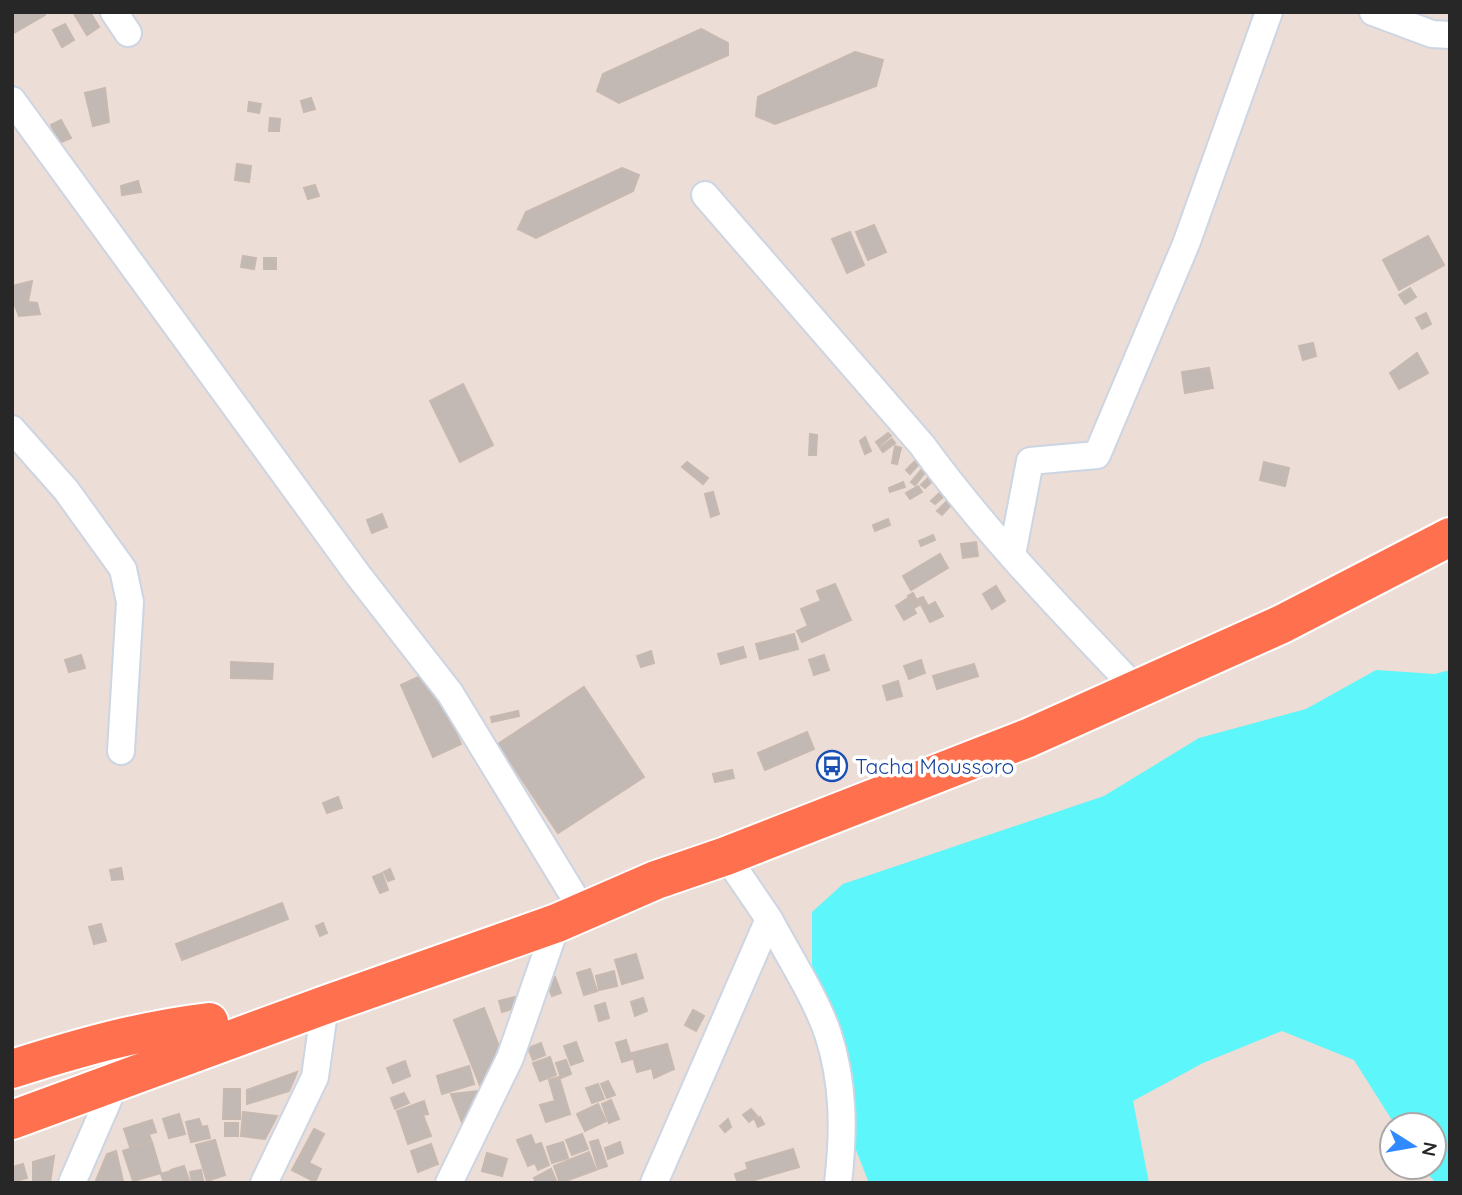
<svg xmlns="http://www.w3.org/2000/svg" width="1462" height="1195" viewBox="0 0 1462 1195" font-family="Quicksand,sans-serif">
<rect width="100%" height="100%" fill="#ecddd6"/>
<path fill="#5df6fa" d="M1376,670L1435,674L1450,670V1183H1436L1421,1167H1434V1125H1395L1354,1060L1282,1031L1203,1063L1133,1101L1149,1183H869L851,1137L812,975V912L843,884L1104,796L1199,738L1306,709Z"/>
<path fill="#c2b8b4" stroke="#c7b9b0" stroke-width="2" d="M12,12H43L45,15L12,34Z
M73,12H90L99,27L87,35Z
M65,24L74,40L62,47L53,30Z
M701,29L728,43V55L619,103L597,91L603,74Z
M855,52L883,60L876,86L775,124L756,116L758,97Z
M105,88L109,122L93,126L85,93Z
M311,98L315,109L304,112L301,101Z
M249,102L261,104L259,113L248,111Z
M270,118L280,119L279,131H269Z
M61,120L71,138L59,143L51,125Z
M237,164L251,166L249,182L235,180Z
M622,168L639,175L633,191L536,238L518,229L526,212Z
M138,181L141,192L122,195L121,186Z
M315,185L319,196L308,199L304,188Z
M874,225L886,252L868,260L856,232Z
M850,232L864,265L847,273L832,239Z
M1428,236L1444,265L1399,290L1383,260Z
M243,256L256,258L254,269L241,267Z
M264,258H276V269H264Z
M32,281L28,302L37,303L40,314L19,316L12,298V286Z
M1410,288L1416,297L1405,304L1399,295Z
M1426,313L1431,324L1422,329L1416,318Z
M1313,343L1316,356L1303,360L1299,346Z
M1417,353L1428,373L1399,389L1390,373Z
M1209,368L1213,388L1185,393L1182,372Z
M463,384L493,445L460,462L430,401Z
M888,433L891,436L879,446L876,442Z
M810,434L817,435L816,455H809Z
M865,437L871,451L865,454L860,441Z
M892,439L895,443L883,452L880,448Z
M895,446L901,448L897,464L892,463Z
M917,459L921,462L910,474L906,470Z
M687,462L708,478L703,484L682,467Z
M1264,462L1289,468L1285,486L1260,480Z
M921,470L924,474L915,485L911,482Z
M932,474L936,478L925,488L921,485Z
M903,482L905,487L890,492L889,488Z
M918,486L922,492L910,499L906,493Z
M944,489L948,493L935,504L931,501Z
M713,492L719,514L711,517L705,494Z
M949,499L953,503L942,515L937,511Z
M382,514L387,527L372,533L367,520Z
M888,519L890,525L875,531L873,525Z
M933,535L935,540L921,546L919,541Z
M976,542L978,556L963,558L961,544Z
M940,554L948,568L911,590L903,576Z
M835,584L851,620L802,642L797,631L808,626L801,609L821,601L817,591Z
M996,586L1005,601L992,609L983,594Z
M913,593L919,605L914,608L908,596Z
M923,597L928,606L935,602L943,616L930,622L918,599Z
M908,598L916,613L904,620L896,606Z
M794,634L798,649L760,659L756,644Z
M743,647L746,657L721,664L718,654Z
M651,651L654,663L641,667L637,656Z
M81,655L85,668L69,672L65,660Z
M824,655L829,670L814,675L809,660Z
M921,660L925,673L909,679L904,666Z
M231,662L273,664L272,679L231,678Z
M974,664L978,676L937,689L933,676Z
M429,672L461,744L433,757L401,685Z
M898,681L902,696L887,700L883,686Z
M584,687L644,777L558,833L498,744Z
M518,711L519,716L492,722L491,717Z
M807,732L814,749L765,770L758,753Z
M732,770L734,778L715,782L713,774Z
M338,797L342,808L327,813L323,803Z
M121,868L123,879L112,880L110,870Z
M390,869L394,879L388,881L384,872Z
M382,873L388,890L380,893L373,877Z
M282,903L288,919L182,960L176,944Z
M323,923L327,933L320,936L316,926Z
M101,924L106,941L94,944L89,927Z
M636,954L643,978L622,984L615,960Z
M590,969L597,991L584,995L577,973Z
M614,971L617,986L599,990L596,976Z
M555,977L561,993L552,996L546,980Z
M519,996L522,1006L502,1012L499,1001Z
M643,998L647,1011L635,1016L631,1002Z
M605,1003L609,1018L599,1021L595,1006Z
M484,1008L500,1049L481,1088L454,1020Z
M693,1010L704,1016L696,1031L685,1025Z
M626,1040L632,1059L622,1062L616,1043Z
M576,1042L583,1061L571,1065L564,1046Z
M541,1043L545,1055L533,1060L528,1048Z
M667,1044L674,1069L654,1078L652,1068L637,1072L632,1053Z
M550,1057L556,1075L540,1081L533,1063Z
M566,1060L571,1074L561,1078L556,1063Z
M405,1061L410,1076L393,1083L387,1068Z
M469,1066L474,1084L442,1094L437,1076Z
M297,1072L289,1091L247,1104V1090Z
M559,1077L570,1114L546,1122L540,1105L555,1101L549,1080Z
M608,1081L615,1095L607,1098L601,1084Z
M598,1084L604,1099L592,1103L586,1088Z
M224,1089H240V1119H223Z
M479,1091L463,1125L451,1094Z
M404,1093L409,1103L395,1109L391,1098Z
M611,1100L619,1119L609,1123L602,1104Z
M424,1101L428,1114L423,1115L431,1136L408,1144L397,1111Z
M598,1104L606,1121L585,1131L577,1114Z
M751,1109L757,1116L749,1122L743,1115Z
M243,1112L277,1116L265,1139L241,1136Z
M179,1114L185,1134L169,1138L163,1119Z
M760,1117L764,1124L758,1127L755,1120Z
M199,1119L202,1127L207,1126L210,1138L191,1142L186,1122Z
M728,1119L731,1127L725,1132L720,1126Z
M152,1120L156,1132L149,1134L151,1140L130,1147L124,1129Z
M225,1123H238V1136H225Z
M314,1129L324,1134L309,1163L321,1169L315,1182L292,1170Z
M582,1134L588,1149L572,1155L566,1140Z
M531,1135L535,1145L541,1143L549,1165L538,1170L535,1163L528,1166L517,1140Z
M215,1140L225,1175L207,1181L196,1145Z
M598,1140L607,1166L598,1169L590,1142Z
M152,1142L161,1173L133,1181L123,1151Z
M563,1142L568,1158L552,1163L547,1147Z
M620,1142L623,1153L608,1159L605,1148Z
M431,1144L438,1164L418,1172L411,1151Z
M793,1149L799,1167L751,1181L746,1163Z
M116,1151L123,1181L95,1183L107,1154Z
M589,1152L596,1170L560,1183L554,1166Z
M487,1153L507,1159L502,1176L482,1171Z
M54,1156L50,1183H33V1162Z
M23,1164L27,1178L12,1182V1167Z
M184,1166L190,1183H175L171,1170Z
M551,1169L557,1183H536L534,1178Z
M201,1170L203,1180L192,1182L190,1172Z
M746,1170L750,1180L738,1183L735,1174Z
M171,1171L175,1183H164L161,1174Z"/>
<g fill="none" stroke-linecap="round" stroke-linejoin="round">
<g stroke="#ccd5e2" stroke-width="30">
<path id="minor" d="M114,12L128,33
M1373,12L1432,34L1450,35
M12,100L358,575L450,693L575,898
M705,195L922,445C986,533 1063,612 1138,691
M12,429L66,490L123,569L130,602L121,751
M1012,555L1030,461L1097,455L1186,244L1269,12
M769,919C787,953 816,998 828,1034C844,1083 844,1132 838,1183
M72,1183L109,1098
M264,1183L315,1077L325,1005
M449,1183L510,1058L557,923
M654,1183L769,919L726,856"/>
</g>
<g stroke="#fff" stroke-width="42">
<path id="highway" d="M12,1069C78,1048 141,1030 209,1022
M12,1120L325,1005L557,923L656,880L726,856L1028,738L1282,624L1450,537"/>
</g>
<use href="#minor" stroke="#fff" stroke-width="26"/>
<use href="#highway" stroke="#ff704e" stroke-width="38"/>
</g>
<defs>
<g id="bus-ring" transform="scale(1.575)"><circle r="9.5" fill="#fff" stroke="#1a4fb4" stroke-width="1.5"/><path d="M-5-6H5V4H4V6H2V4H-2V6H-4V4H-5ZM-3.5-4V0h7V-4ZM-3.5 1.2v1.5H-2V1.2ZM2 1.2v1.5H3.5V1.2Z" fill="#1a4fb4"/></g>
</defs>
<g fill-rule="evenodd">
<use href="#bus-ring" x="832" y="766"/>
</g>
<g text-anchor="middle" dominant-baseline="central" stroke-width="7" stroke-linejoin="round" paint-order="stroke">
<g font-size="21" fill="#164399" stroke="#fff" text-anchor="start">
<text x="855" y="766">Tacha Moussoro</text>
</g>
</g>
<rect width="1462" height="1195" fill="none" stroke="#272727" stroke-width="28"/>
<g transform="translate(1413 1146) rotate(101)"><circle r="33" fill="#ffffff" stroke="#a9a9a9" stroke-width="2"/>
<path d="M0-5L12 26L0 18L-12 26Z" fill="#3089ff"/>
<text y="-10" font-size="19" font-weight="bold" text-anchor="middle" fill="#272727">N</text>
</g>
</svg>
